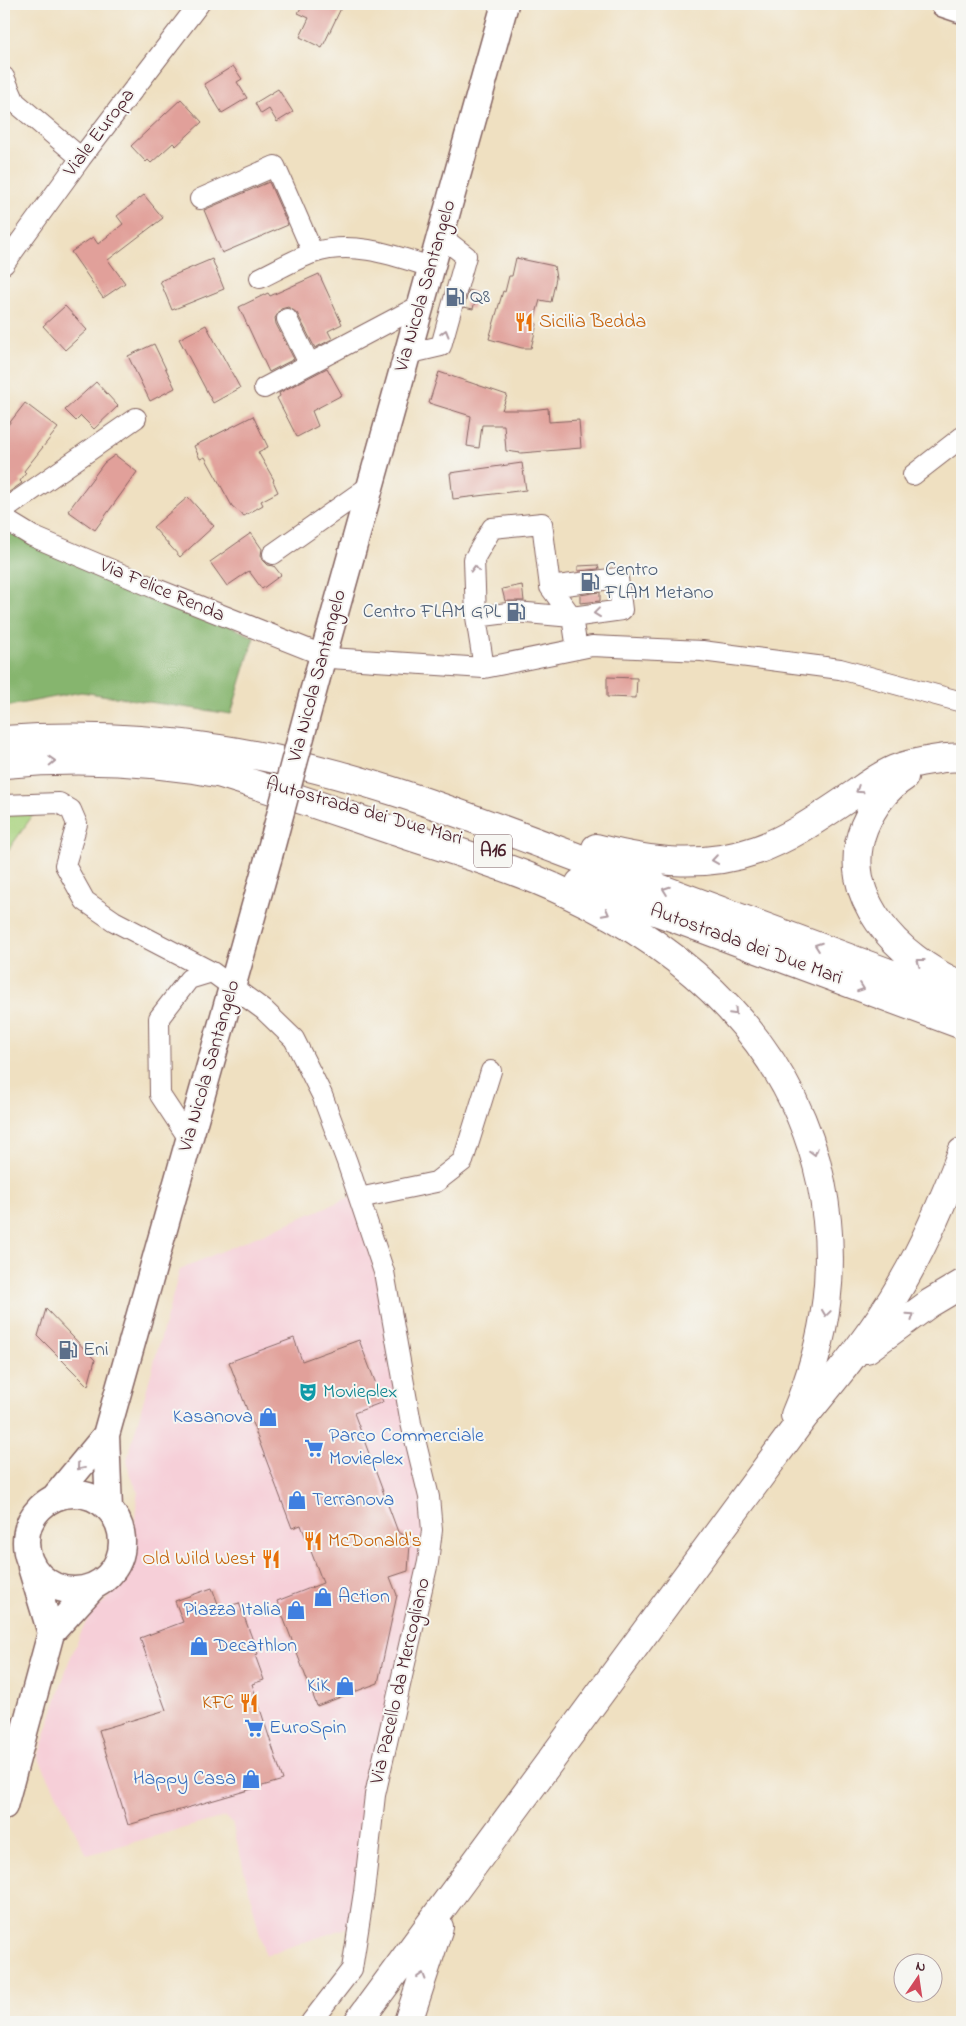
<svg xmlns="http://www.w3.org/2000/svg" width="966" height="2026" viewBox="0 0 966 2026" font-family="'Indie Flower',sans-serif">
<rect width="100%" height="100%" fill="#f6f6f2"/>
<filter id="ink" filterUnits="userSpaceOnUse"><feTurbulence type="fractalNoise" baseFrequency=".02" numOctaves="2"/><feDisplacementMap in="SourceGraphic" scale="10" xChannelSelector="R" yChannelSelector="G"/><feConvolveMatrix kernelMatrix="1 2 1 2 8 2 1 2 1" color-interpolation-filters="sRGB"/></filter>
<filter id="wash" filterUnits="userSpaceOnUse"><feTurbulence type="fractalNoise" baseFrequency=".0096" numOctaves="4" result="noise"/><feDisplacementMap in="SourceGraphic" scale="20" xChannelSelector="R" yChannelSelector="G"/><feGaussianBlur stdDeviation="1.12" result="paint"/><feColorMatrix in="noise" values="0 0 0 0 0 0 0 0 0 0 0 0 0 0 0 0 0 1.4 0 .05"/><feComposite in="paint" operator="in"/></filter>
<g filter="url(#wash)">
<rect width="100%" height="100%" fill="#efe0c1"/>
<path fill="#f6cfd8" d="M357,1194L429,1497L359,1924L265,1955L232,1822L224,1817L87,1855L38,1757L69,1661L85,1624L94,1611L124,1583L130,1564L138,1490L130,1477L127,1460L180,1269Z"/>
<path fill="#a9d37f" stroke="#7a7955" d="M4,805H40L4,856Z"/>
<path fill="#86b56e" stroke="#686a4c" d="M4,526L254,637L231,714L81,692L4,707Z"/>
<g id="blocks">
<path fill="#e1a09a" d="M303,4H343L322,48L300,37L309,18L298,13Z
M233,66L242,79L237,82L247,98L222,113L204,84Z
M278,89L293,112L277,122L269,109L261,114L255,103Z
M181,99L202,122L176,146L173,143L151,163L148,160L146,162L131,146Z
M269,182L288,225L222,253L204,210Z
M144,195L163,218L108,260L125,283L103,298L71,252L93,237L98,244L123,224L117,216Z
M516,258L554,266L556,278L551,302L540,300L534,321L537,324L531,348H522L489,339L503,291L505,292L509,276H512Z
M212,259L224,289L172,310L160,281Z
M319,274L342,324L328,331L332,339L315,348L297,313L288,307L281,309L275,318L276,324L294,359L269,372L239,307L268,293L270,296Z
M469,290L477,293L473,309L464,307Z
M65,306L87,330L65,350L43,326Z
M206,325L240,388L213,403L179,339Z
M154,344L175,388L150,401L128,356Z
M327,368L342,395L312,411L318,426L297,437L277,398L280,396L279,393Z
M439,372L507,395L502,410H531L548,408L549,422L579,420L581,448L521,453L506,451L504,425H482L479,448L467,446L471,416L429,403Z
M96,382L118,406L94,429L81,416L76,421L65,410Z
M25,403L58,428L24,471L26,473L20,481L22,483L5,495L4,430Z
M253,416L268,447L258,452L274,480L273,481L278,492L261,501L263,505L244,516L232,506L205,457L200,459L194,446Z
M115,455L137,472L95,530L68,511L104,463Z
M522,463L526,490L453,499L450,473Z
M188,497L214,526L180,557L153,527Z
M251,533L262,549L261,555L263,560L268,565L274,566L281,575L262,589L249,571L227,586L210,562Z
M598,565L599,569L578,571V566Z
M522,585L524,601H505L502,589Z
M600,592V601L580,603V595Z
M607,677L637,678L636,698L607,697Z
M46,1309L95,1360L88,1386L38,1336Z
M294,1338L302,1361L359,1340L383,1402L354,1413L398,1532L406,1536L410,1544L408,1571L390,1577L397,1595L378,1683L317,1706L277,1601L323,1583L301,1525L292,1528L229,1362Z
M212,1588L220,1609L239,1603L258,1654L255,1655L264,1680L252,1684L283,1780L128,1825L99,1730L166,1710L140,1638L183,1622L175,1601Z"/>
</g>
</g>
<g filter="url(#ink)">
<use href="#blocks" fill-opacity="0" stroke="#846360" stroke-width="1"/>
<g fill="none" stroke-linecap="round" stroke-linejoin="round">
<g stroke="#846360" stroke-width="22">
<path id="minor" d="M4,77L15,102L81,158
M200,199L275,166L313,253
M4,264L81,158L199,4
M260,278C277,270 295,259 313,253C353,240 393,255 431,267
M287,319L309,363
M407,354L441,346L466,256L440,236
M264,388L421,305
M913,475L962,437
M4,510L136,418
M4,519L32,536L159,590L330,658L484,668L592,646L702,651L840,669L962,702
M273,554L371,485
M476,617L474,559L492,528L542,523L550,587L618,578L622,610L572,617L550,587
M484,668L476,617L516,612L572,617L577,649
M4,805L59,803L71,810L77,824L65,865L85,901L114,921L212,972L264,1010L294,1039L322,1095L347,1162L384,1272L411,1423L429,1497L432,1530L428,1562L375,1795L364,1892L352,1969L311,2022
M189,1139L160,1095L159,1018L189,979L212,972
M359,1198L436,1182L463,1161L491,1071"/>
</g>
<g stroke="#846360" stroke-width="29">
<path id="major" d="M944,4L962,10
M319,670L505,4
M26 1542a48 48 0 1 1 96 0a48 48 0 1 1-96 0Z
M54,1498L106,1435
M109,1509L106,1435L269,856
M31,1567L51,1633
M4,1806L51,1633L93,1587"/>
</g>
<g stroke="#846360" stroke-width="30">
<path id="highway" d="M4,740C75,735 149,738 220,749C353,769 482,822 608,869C726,912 844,956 962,1000
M4,764C79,757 159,761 234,776
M215,772C279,791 340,813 403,834C457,852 514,868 566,893C689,950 792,1045 821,1182C838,1265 827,1339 795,1415
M904,777C885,789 873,806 864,827C837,896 899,958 958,984
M596,848C650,862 703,869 757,850C793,837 824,814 856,793C868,784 881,775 895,769C907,764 919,762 932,760C942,758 952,757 962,758
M580,883L962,1025
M867,1349L930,1303L962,1284
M358,2022L803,1418C838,1375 874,1332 902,1283C926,1242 945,1197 962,1152
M408,2022L439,1927"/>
</g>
<use href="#minor" stroke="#fff" stroke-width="20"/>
<use href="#major" stroke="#fff" stroke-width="26"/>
<use href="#highway" stroke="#fff" stroke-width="28"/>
<g stroke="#846360" stroke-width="29" stroke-linecap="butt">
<path id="major-bridge" d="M269,856L319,670"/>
</g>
<use href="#major-bridge" stroke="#fff" stroke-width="26"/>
</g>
<defs><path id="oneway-chevron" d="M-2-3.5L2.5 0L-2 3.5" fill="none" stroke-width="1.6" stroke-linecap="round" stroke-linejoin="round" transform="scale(1.25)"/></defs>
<g stroke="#ae9aa0">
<use href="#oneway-chevron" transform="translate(445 333) rotate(-74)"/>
<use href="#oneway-chevron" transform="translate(475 569) rotate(-92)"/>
<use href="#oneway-chevron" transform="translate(597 613) rotate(173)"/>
<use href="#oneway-chevron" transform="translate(52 761) rotate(-2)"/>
<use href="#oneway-chevron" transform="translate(859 790) rotate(147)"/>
<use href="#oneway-chevron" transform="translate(715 860) rotate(172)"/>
<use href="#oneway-chevron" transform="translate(666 890) rotate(-160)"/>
<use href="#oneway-chevron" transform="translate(606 913) rotate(28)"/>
<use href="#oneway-chevron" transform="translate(818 946) rotate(-160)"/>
<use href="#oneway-chevron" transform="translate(920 962) rotate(-143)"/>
<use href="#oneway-chevron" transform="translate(861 988) rotate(20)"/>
<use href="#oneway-chevron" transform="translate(734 1012) rotate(47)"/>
<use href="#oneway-chevron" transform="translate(814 1152) rotate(74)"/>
<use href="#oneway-chevron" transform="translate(826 1313) rotate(98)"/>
<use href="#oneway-chevron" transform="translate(911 1316) rotate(-35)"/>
<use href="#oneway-chevron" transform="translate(80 1467) rotate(130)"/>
<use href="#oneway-chevron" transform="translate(422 1976) rotate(-73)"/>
</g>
</g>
<defs>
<g id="fuel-bare" transform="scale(1.5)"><path d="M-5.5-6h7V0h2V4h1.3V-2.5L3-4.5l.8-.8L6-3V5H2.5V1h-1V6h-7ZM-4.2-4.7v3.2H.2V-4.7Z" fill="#5c6f8a" stroke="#f6f6f2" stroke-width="2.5" paint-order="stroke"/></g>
<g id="restaurant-bare" transform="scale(1.5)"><path d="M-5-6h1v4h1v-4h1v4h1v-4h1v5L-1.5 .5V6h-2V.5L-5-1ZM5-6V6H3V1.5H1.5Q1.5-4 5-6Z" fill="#e8710a" stroke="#f6f6f2" stroke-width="2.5" paint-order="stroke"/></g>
<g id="theatre-bare" transform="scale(1.5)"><path d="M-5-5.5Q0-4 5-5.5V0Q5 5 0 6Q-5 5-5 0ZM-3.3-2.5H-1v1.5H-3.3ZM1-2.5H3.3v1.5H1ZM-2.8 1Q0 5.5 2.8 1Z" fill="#0f9aa8" stroke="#f6f6f2" stroke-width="2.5" paint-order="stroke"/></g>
<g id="shop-bare" transform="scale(1.5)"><path d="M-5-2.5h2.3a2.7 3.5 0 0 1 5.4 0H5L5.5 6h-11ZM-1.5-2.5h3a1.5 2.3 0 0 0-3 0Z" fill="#3f7fe0" stroke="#f6f6f2" stroke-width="2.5" paint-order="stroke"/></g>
<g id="supermarket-bare" transform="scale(1.5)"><path d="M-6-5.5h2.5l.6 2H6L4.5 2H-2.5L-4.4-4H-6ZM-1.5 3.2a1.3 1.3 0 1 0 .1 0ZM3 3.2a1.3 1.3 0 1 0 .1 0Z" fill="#3f7fe0" stroke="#f6f6f2" stroke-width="2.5" paint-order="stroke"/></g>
</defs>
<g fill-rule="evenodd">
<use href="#fuel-bare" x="455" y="297"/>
<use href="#restaurant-bare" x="524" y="322"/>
<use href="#fuel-bare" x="590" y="582"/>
<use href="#fuel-bare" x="516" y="612"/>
<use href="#fuel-bare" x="68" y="1350"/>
<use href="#theatre-bare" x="308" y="1392"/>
<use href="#shop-bare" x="268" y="1417"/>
<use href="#supermarket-bare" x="314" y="1448"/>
<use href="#shop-bare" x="297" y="1500"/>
<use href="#restaurant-bare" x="313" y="1541"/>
<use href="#restaurant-bare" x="271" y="1559"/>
<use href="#shop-bare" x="323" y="1597"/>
<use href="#shop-bare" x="296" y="1610"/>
<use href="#shop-bare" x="199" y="1646"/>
<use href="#shop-bare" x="345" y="1686"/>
<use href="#restaurant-bare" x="249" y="1703"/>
<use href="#supermarket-bare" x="254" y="1728"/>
<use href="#shop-bare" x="251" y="1779"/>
</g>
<g text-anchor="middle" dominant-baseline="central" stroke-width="4" stroke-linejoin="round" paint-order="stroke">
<rect fill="#f6f6f2" stroke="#7e6067" stroke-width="1" x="474" y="834.5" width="38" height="33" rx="4"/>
<g font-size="19" font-weight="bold" fill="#4a1f2b">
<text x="493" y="851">A16</text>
</g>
<g font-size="20" fill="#4a1f2b" stroke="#f6f6f2">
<text transform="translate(100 133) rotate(-53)">Viale Europa</text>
<text transform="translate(426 286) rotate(-74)">Via Nicola Santangelo</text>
<text transform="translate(162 591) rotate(23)">Via Felice Renda</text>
<text transform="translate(318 676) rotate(-75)">Via Nicola Santangelo</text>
<text transform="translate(364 812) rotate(16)">Autostrada dei Due Mari</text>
<text transform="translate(746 945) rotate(20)">Autostrada dei Due Mari</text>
<text transform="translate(210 1066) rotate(-74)">Via Nicola Santangelo</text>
<text transform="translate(401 1681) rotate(-77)">Via Pacello da Mercogliano</text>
</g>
<g font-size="20" fill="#4e5e75" stroke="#f6f6f2" text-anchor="start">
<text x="470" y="297">Q8</text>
<text x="605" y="570">Centro<tspan x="605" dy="23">FLAM Metano</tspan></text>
<text x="501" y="612" text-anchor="end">Centro FLAM GPL</text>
<text x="83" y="1350">Eni</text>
</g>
<g font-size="20" fill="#c56008" stroke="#f6f6f2" text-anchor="start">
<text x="539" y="322">Sicilia Bedda</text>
<text x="328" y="1541">McDonald's</text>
<text x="256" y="1559" text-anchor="end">Old Wild West</text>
<text x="234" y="1703" text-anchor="end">KFC</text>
</g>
<g font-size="20" fill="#0d838f" stroke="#f6f6f2" text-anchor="start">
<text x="323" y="1392">Movieplex</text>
</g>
<g font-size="20" fill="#366cbe" stroke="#f6f6f2" text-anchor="start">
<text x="253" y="1417" text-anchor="end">Kasanova</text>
<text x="329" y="1436">Parco Commerciale<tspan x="329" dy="23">Movieplex</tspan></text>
<text x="312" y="1500">Terranova</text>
<text x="338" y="1597">Action</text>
<text x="281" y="1610" text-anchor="end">Piazza Italia</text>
<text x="214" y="1646">Decathlon</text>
<text x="330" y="1686" text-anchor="end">KiK</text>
<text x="269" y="1728">EuroSpin</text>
<text x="236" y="1779" text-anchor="end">Happy Casa</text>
</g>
</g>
<rect width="966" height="2026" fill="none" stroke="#f6f6f2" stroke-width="20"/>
<g transform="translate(918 1978) rotate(13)"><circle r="24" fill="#f6f6f2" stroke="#b1a0a2"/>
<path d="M0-4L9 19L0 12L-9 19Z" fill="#d1495b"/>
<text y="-8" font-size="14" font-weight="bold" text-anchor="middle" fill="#4a1f2b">N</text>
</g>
</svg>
